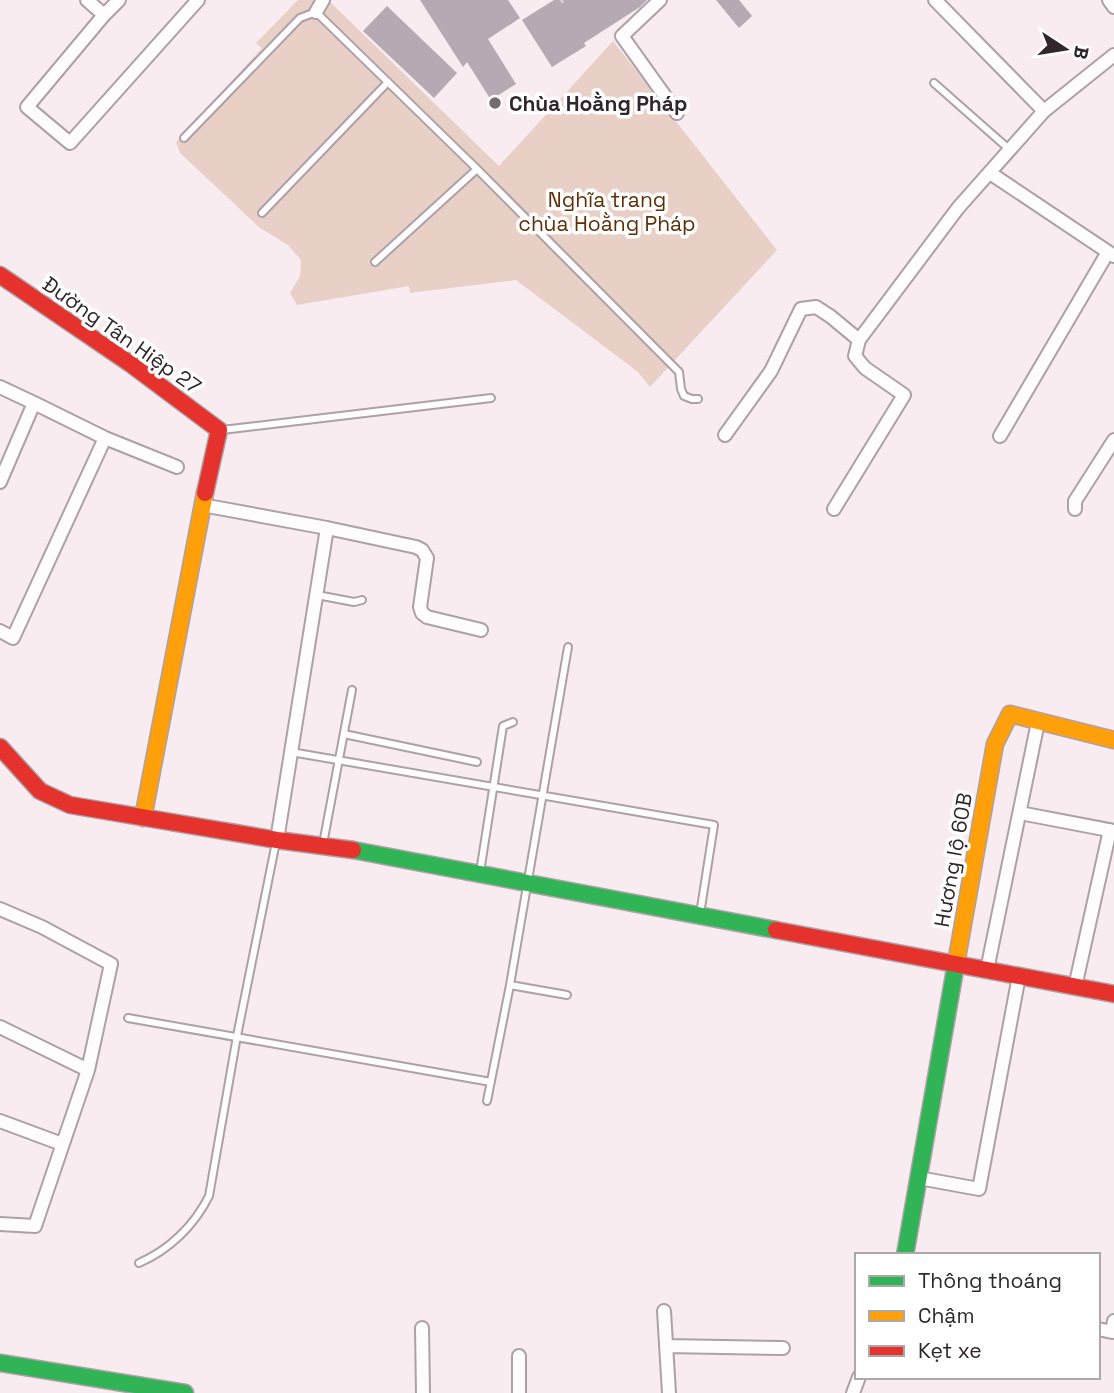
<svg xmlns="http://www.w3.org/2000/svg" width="1114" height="1393" viewBox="0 0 1114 1393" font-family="'Space Grotesk',sans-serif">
<rect width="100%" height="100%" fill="#f8ecf1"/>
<path fill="#e8d0c7" d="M298,0H328L499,166L613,41L777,250L650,387L638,372L516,280L410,293L409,286L297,305L290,293L300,276L301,260L288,245L260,228L180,153L176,142L262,48L256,43Z"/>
<path fill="#b5a9b3" d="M420,0H508L520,18L488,39L516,84L491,100L467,62L463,67Z
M554,0H647L640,7L584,43L586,46L552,67L522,20Z
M716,0H739L752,16L739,28Z
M387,6L457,73L434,98L363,31Z"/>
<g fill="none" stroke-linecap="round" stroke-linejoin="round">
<g stroke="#aca1a6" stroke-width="10">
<path id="lane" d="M934,83L1010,150
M184,138L300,18L316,12L477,169L679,372L681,389L684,396L692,399H698
M262,213L388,82
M375,262L477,169
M222,430L491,398
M317,595L354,602L362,600
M344,734L477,762
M291,752L714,825L700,914
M323,844L352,690
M480,872L503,726L513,722
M510,985L567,995
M128,1018L491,1082
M487,1101L510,985L568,647
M139,1263C169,1250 194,1226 209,1196L237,1036L276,842"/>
</g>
<g stroke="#aca1a6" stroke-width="16">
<path id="street" d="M87,0L104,15L27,107L70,143L198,0
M660,0L622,36L677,113
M935,0L1044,111
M1109,0L1114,7
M316,12L323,0
M104,15L119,0
M990,173L1114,256
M0,387L34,403L0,482
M34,403L105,438L177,467
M725,435L771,371L801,309L816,307L830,316L859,340
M1000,436L1108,252
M202,505L327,528L416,547L422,550L427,558L420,607L422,613L427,617L481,630
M834,509L904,395L865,368L855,356L859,340L958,208L1044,111L1114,55
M1075,509V501L1114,440
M0,631L13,638L105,438
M1020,813L1114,831
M277,840L327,528
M0,909L42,927L111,964L88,1070L35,1226L0,1224
M987,970L1038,722
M1075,987L1110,830
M0,1027L88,1070
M0,1121L62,1144
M919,1178L979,1189L1019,976
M664,1311L669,1393
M422,1328L423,1393
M1098,1329L1112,1332L1114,1321
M666,1346L783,1348
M519,1393V1356
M853,1393L859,1377"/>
</g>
<g stroke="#aca1a6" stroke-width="19">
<path id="fast" d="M353,850L776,930
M905,1255L957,958
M0,1363L185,1393"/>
</g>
<g stroke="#aca1a6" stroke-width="19">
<path id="slow" d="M143,818L205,493
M957,958L995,744L1010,714L1114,740"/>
</g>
<g stroke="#aca1a6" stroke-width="19">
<path id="jam" d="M0,275L132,365L219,430L205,493
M0,747L40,791L70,805L277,840L353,850
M776,930L1114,994"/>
</g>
<path stroke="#dad6d8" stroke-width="2.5" stroke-dasharray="3.5 5" stroke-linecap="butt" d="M561,0L566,7"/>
<use href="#lane" stroke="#fefcfd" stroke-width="6"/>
<use href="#street" stroke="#fefcfd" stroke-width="12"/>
<use href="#fast" stroke="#30b455" stroke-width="16"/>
<use href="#slow" stroke="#ff9f0a" stroke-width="16"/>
<use href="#jam" stroke="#e5322d" stroke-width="16"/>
</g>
<circle fill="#766b70" stroke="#fff" stroke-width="2.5" cx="495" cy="103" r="7"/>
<g text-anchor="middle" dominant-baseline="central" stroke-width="7" stroke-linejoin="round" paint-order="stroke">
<g font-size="21" font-weight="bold" fill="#30262b" stroke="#fff" text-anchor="start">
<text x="509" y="103">Chùa Hoằng Pháp</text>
</g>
<g font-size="21" fill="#5e2f07" stroke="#fff">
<text x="607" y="199">Nghĩa trang<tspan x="607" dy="24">chùa Hoằng Pháp</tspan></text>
</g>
<g font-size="21" fill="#30262b" stroke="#fff">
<text transform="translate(122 335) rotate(35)">Đường Tân Hiệp 27</text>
<text transform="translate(953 860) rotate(-80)">Hương lộ 60B</text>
</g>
</g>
<rect x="855" y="1253" width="245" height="126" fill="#ffffff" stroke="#aca8aa" stroke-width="2"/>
<rect x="869" y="1276" width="35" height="10" fill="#30b455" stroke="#aca8aa" stroke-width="2"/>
<text x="918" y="1288" font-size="21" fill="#30262b">Thông thoáng</text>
<rect x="869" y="1311" width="35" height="10" fill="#ff9f0a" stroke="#aca8aa" stroke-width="2"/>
<text x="918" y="1323" font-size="21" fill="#30262b">Chậm</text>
<rect x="869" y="1346" width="35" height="10" fill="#e5322d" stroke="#aca8aa" stroke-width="2"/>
<text x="918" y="1358" font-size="21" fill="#30262b">Kẹt xe</text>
<g transform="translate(1065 49) rotate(102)" stroke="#ffffff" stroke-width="5" paint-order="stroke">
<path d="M0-5L12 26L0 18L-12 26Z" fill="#30262b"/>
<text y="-10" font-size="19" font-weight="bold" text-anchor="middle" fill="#30262b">B</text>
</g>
</svg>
